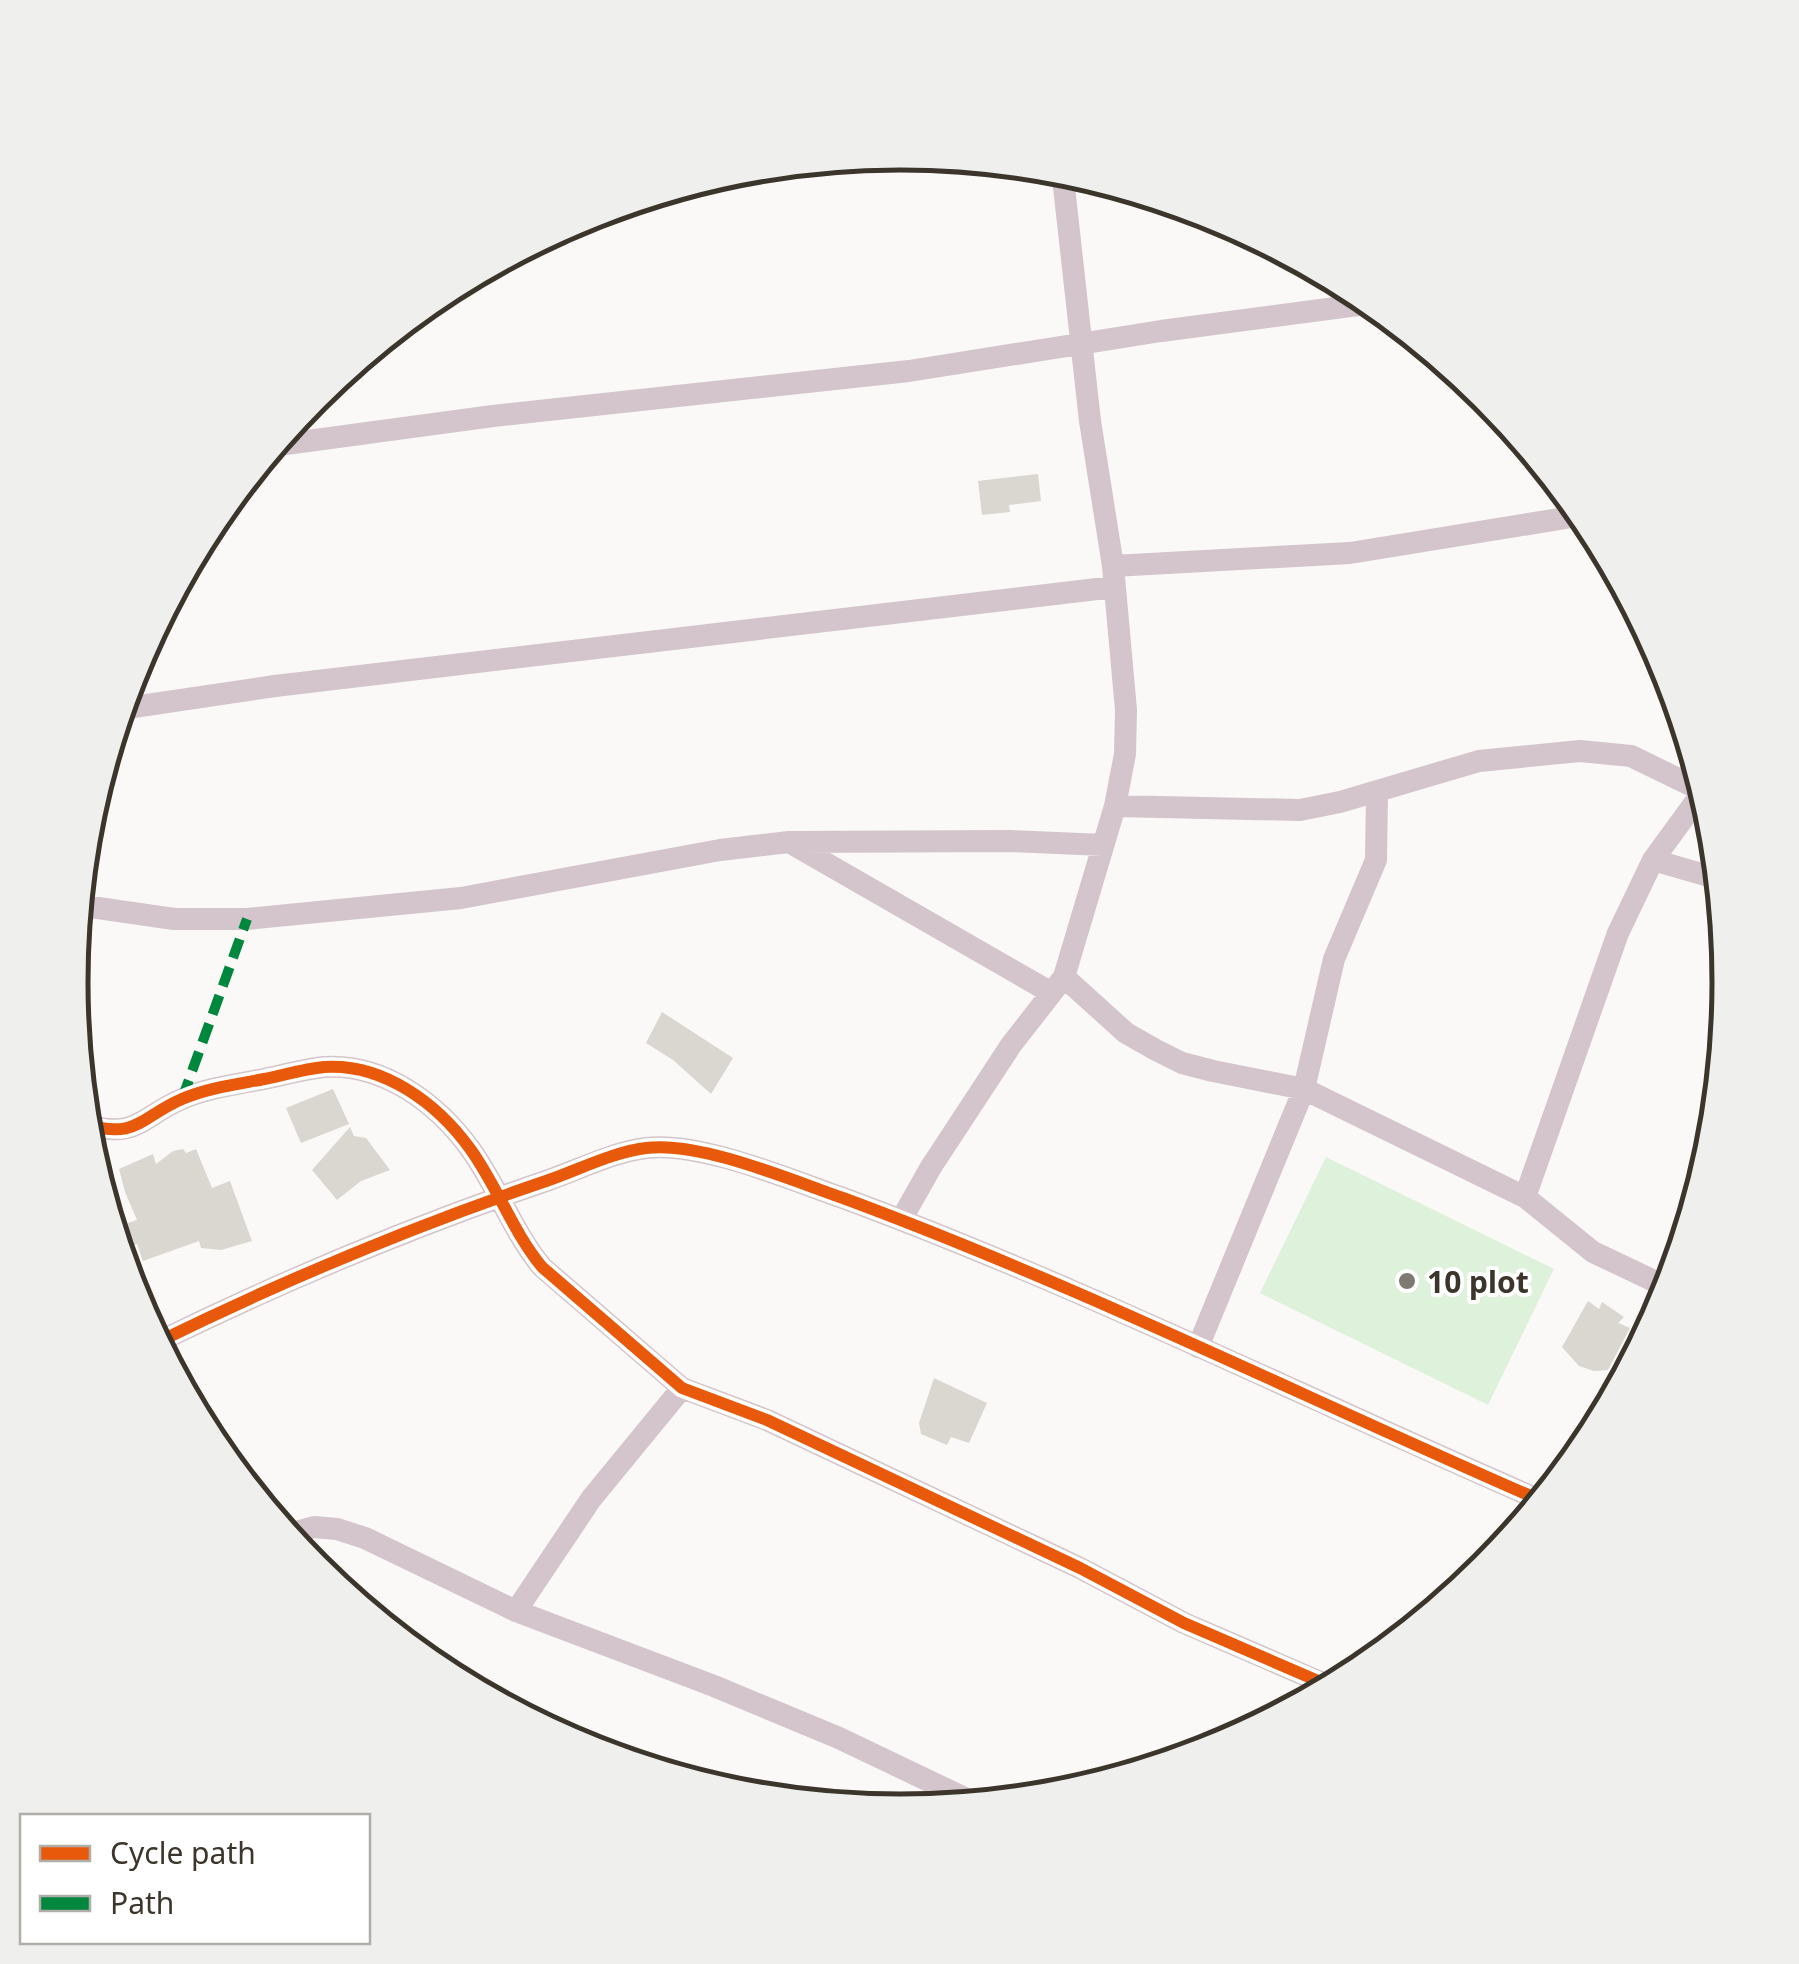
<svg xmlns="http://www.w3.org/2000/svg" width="1799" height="1964" viewBox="0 0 1799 1964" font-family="'Noto Sans',sans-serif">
<rect width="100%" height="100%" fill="#fbf9f7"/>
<path fill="#def1da" d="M1326,1157L1554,1269L1488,1405L1260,1293Z"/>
<path fill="#dad6d0" d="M1038,474L1041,501L1009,505L1010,512L982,515L978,481Z
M662,1012L733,1058L711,1094L673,1060L646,1043Z
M333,1089L349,1124L301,1143L286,1108Z
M350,1127L354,1136L366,1138L390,1170L361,1181L337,1200L312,1170Z
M183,1149L186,1153L196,1149L212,1188L230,1181L252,1241L221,1250L201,1248L199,1241L143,1261L137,1244L122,1249L116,1227L137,1220L125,1192L119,1169L153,1154L156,1164L173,1151Z
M1588,1301L1599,1309L1602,1302L1624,1317L1618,1323L1630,1328L1608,1370L1594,1371L1579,1366L1562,1347Z
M934,1378L987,1403L969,1443L951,1437L947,1445L921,1434L919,1423Z"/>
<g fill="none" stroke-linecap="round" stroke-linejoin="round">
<path stroke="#d4c4cb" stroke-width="22" d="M271,446L493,416L909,371L1161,331L1373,303
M1113,566L1350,553L1584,515
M120,709L275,686L1114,587
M1115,806L1300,810L1340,802L1479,761L1580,751L1631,756L1703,791
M789,842L1050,992
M1653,860L1719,879
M77,908H98L174,919H247L461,898L720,850L789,842L1009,841L1103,845
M1064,977L1126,1033L1156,1050L1182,1063L1213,1071L1304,1089L1525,1197L1593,1252L1669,1288
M84,1124C138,1140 140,1117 182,1099C207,1088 238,1084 264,1079C284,1075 304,1069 324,1067C384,1063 438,1104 471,1150C498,1188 513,1232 542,1267L682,1388L767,1420L1080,1568L1184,1623L1332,1687
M1525,1197L1618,933L1653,860L1704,790
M901,1220L931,1167L1011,1045L1064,977L1115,806L1125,754L1126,710L1113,566L1090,421L1062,169
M156,1343C282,1281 414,1226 546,1181C578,1170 613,1152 646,1148C700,1141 791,1180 843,1198C1081,1286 1309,1400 1542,1501
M1198,1347L1304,1089L1334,959L1376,860L1377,791
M285,1535L314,1527L337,1529L365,1538L516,1611L714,1686L839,1738L977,1804
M516,1611L591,1499L682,1388"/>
<path stroke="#00873e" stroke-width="10" stroke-dasharray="20 10" stroke-linecap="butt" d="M182,1099L247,919"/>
<g stroke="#fff" stroke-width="19">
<path id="cycleway" d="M84,1124C138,1140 140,1117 182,1099C207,1088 238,1084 264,1079C284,1075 304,1069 324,1067C384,1063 438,1104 471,1150C498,1188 513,1232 542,1267L682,1388L767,1420L1080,1568L1184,1623L1332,1687
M156,1343C282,1281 414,1226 546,1181C578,1170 613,1152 646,1148C700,1141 791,1180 843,1198C1081,1286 1309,1400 1542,1501"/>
</g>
<use href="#cycleway" stroke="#e8590c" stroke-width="12"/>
</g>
<circle fill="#7e7a72" stroke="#fff" stroke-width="4" cx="1407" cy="1281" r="10"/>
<g text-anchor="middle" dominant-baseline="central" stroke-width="8" stroke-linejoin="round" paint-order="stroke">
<g font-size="30" font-weight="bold" fill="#3b352b" stroke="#fff" text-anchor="start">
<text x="1427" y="1281">10 plot</text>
</g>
</g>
<path d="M0 0H1799V1964H0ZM88 982a812 812 0 1 1 1624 0a812 812 0 1 1-1624 0Z" fill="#efefee" fill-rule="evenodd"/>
<path fill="none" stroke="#3b352b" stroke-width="5" d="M88 982a812 812 0 1 1 1624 0a812 812 0 1 1-1624 0Z"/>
<rect x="20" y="1814" width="350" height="130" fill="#ffffff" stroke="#b1aeaa" stroke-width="2.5"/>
<rect x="40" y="1846" width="50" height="15" fill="#e8590c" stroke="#b1aeaa" stroke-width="2.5"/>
<text x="110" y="1864" font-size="30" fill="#3b352b">Cycle path</text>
<rect x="40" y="1896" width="50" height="15" fill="#00873e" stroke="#b1aeaa" stroke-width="2.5"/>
<text x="110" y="1914" font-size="30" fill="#3b352b">Path</text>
</svg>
